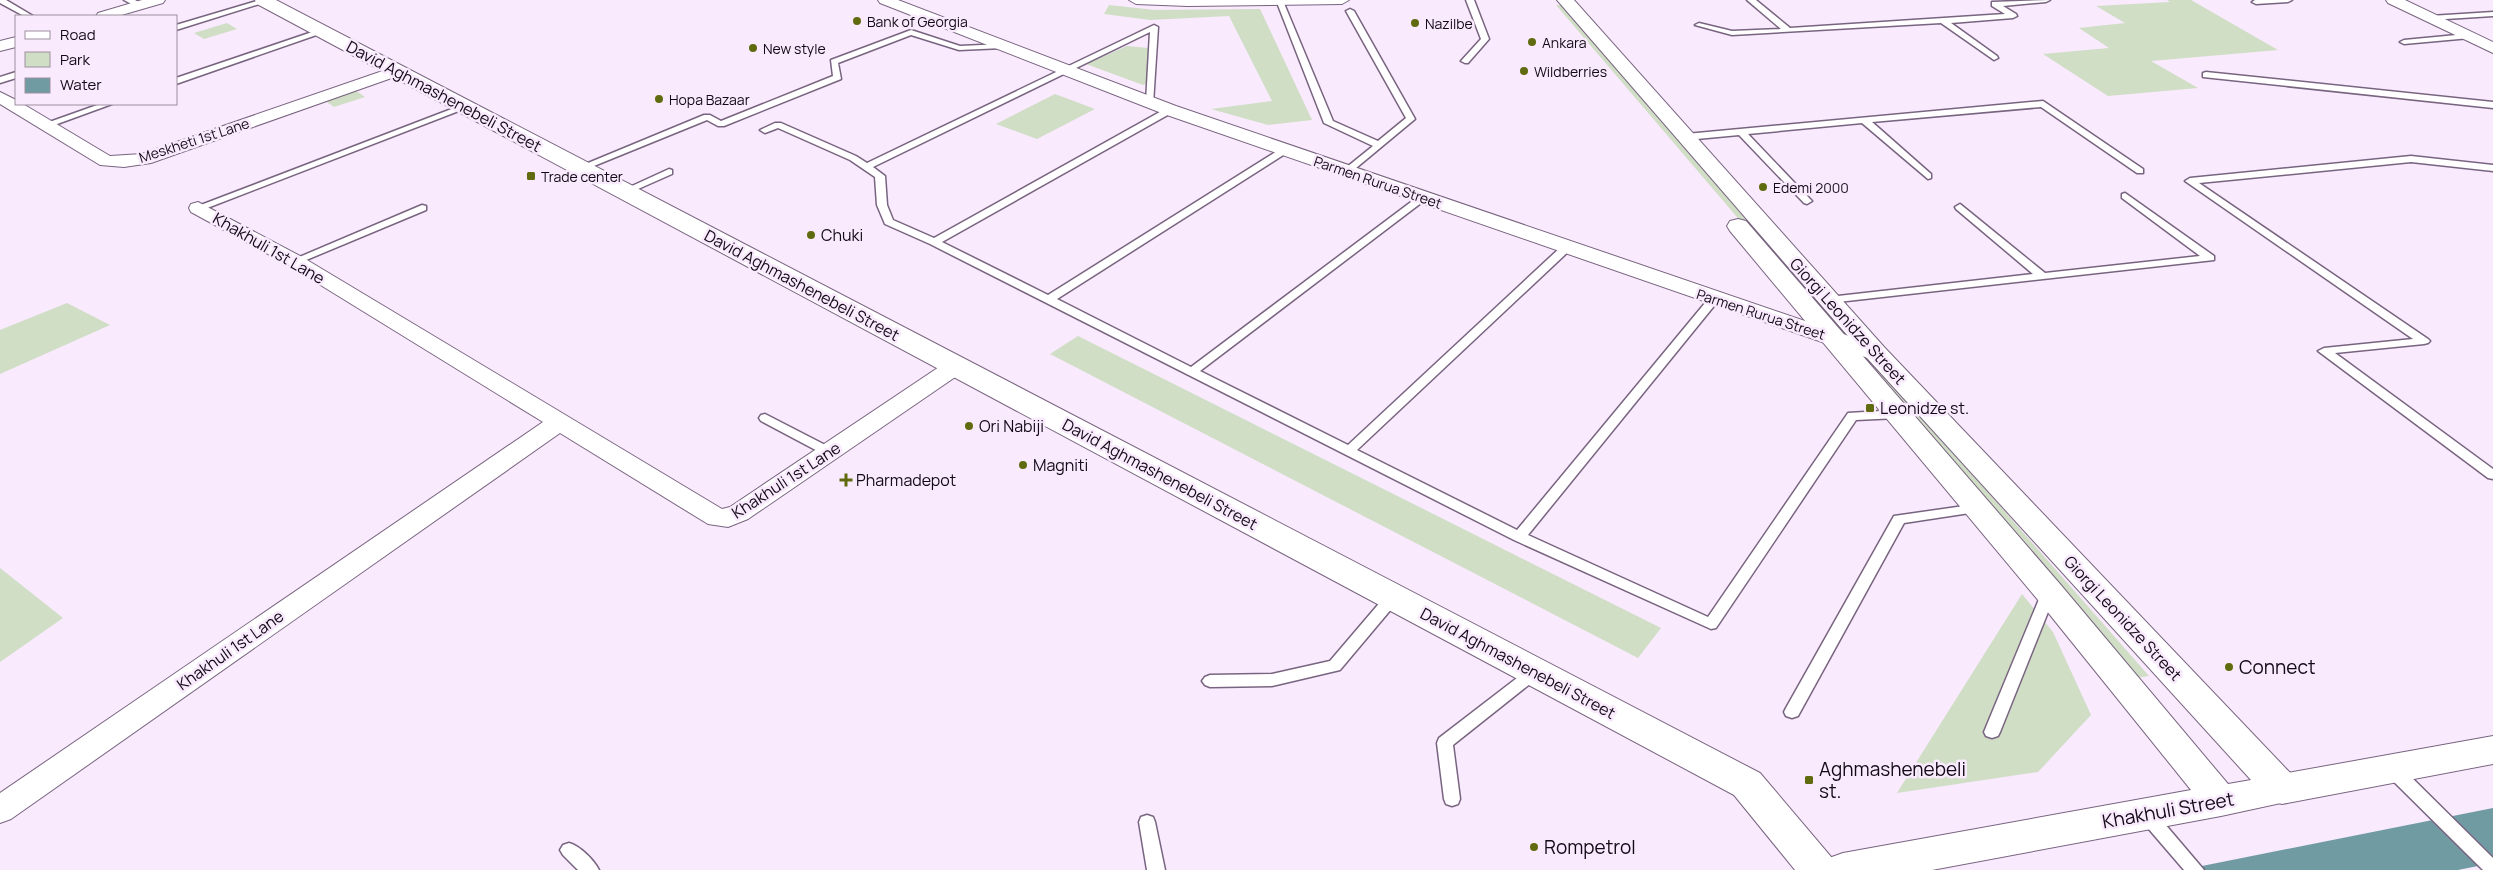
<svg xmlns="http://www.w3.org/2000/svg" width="2493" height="870" viewBox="0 0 2493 870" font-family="Manrope,sans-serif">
<rect width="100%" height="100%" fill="#f9eafd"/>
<path fill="#cfdec5" d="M2167,0H2191L2278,50L2151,61L2198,88L2108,96L2043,54L2109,48L2079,28L2125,23L2096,6L2170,2Z
M1109,5L1155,10L1260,9L1312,120L1268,125L1211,109L1272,101L1229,16L1150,20L1104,14Z
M1556,5H1562L1768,243L1760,244Z
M227,23L237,29L204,39L194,33Z
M1127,46L1148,48L1147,83L1143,85L1086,64Z
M355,90L365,97L334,107L324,100Z
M1055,94L1095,109L1037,139L996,124Z
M67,303L110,325L0,374V330Z
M1078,336L1661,628L1638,658L1050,354Z
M1874,362L2149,676L2135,678L1863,363Z
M0,568L63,618L0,662Z
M2022,594L2053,632L2091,715L2038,772L1897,793Z"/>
<path fill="#719ba3" d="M2493,808V863L2458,870H2182Z"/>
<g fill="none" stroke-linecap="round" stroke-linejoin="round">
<g stroke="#796480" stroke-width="3">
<path id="service" d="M0,0H6L33,16H24L0,3Z
M124,0H135L144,5L137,7Z
M260,0L269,1L176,30V25Z
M1276,0L1283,1L1333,121L1378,141L1406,118L1346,11L1350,9L1354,11L1415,119L1350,173H1344L1342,171L1373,146L1324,123Z
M1466,0H1474L1489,39L1468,63H1465L1461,61L1481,39Z
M1747,0H1756L1790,28L2005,14L1992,6V2L2050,0L2046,2L2003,6L2016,14L2017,16L2013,18L1951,23L1997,56L1998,58L1994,60L1941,23L1732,35L1695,25L1699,23L1732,31L1781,29Z
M2255,0H2292L2288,2L2256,4L2252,2Z
M2493,12V16L2430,20L2426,18L2430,16Z
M1154,25L1158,27L1153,104L1146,102L1150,32L873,167L885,176L887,205L893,220L934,238L1167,108H1173V112L942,242L1048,295L1282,148H1288V152L1057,299L1191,367L1419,196H1425V200L1200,371L1348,445L1562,246H1570V250L1357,450L1517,530L1710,297H1718L1719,299L1718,301L1528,535L1708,617L1848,413L1898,410L1904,414L1898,418L1856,420L1716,628L1711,629L1514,540L930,244L885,224L877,205L875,177L850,160L778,128L765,133L760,130L775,123H781L856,156L867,163Z
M318,30L325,32L176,84V78Z
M911,30L960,46L1003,44L1007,46L1003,48L959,50L911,35L838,63L841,79L724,126H718L707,120L584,170L581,171L576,168L704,115H710L721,121L833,76L831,60Z
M2467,34L2471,36L2470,38L2404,44L2400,42L2404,40Z
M16,72V78L0,83V77Z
M2206,72L2493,102V108L2203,77V73Z
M2043,101L2143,169V173H2137L2041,107L1872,122L1931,174V178L1928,179L1862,123L1748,134L1810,199L1812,201L1807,204L1804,203L1739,135L1686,140L1681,137L1686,134Z
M100,104H112L49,127L41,125Z
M462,105L469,107L202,210H194L193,208Z
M2411,156L2493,165V171L2411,162L2199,183L2428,339L2430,341L2428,343L2424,344L2335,353L2493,469V479L2488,478L2318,351L2324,348L2413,339L2185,181L2190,178Z
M669,169L672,170V174L629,193L626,194L621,191Z
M2125,193L2214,256V260L1829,303L1824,300L1829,297L2033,274L1956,209L1955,207L1960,204L2045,273L2200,256L2122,198V194Z
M422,205L426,206V210L299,263H291L290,261Z
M765,414L833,449L835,452L829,456L825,455L761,421L759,418L761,415Z
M1978,504L1983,505L1985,508L1983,511L1904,523L1798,716L1792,718L1786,716L1784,712L1786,708L1894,516Z
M2049,587L2054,588L2056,592L2000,732L1998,736L1992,738L1986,736L1984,732L2042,592L2044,588Z
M1393,592L1398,593L1400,597L1398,601L1340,670L1272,686L1210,687L1205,685L1202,681L1205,677L1210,675L1272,674L1330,661L1388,593Z
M1535,666L1540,668L1543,672L1540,676L1453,745L1460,799L1458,804L1452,806L1446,804L1444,799L1437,743L1439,738L1530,668Z
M2392,762L2398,764L2493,858V870H2483L2386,774L2384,769L2386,764Z
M2147,808L2153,810L2204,870H2184L2141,820L2139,815L2141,810Z
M1147,815L1153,817L1155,822L1165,870H1147L1139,822L1141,817Z
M569,843C580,846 594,860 599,870H578L563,855L560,850L563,845Z"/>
</g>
<g stroke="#796480" stroke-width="2">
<path id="minor" d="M142,0H165L163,3L118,16H96L98,13Z
M878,0H898L1176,106L1884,348L1887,353L1884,358L1876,360L1868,358L1164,114L880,3Z
M1129,0H1349L1342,4L1188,6L1136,4Z
M2386,0H2405L2493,42V53L2388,3Z
M16,37V47L0,51V41Z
M397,66L405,71L403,74L151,163L124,167L100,165L0,104V92L16,100V104H23L110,156L142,154Z
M198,202L302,257L722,509L730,507L948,361L956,359L964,361L967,366L964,371L748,519L728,527L708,524L560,433L11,819L0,823V793L543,422L288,265L191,212L189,208L191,204Z"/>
</g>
<g stroke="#796480" stroke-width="2">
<path id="tertiary" d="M255,0H276L1760,773L1832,858L1837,870H1795L1734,795L257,4Z
M2493,736V764L2282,804L2269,800L2264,789L2269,778L2282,774Z"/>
</g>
<g stroke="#796480" stroke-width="2">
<path id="secondary" d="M1557,0H1574L1885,348L2295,778L2300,789L2295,800L2221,816L1932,870H1824L1829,858L1843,853L2191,790L2038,600L1730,231L1727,226L1730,221L1738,219L1746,221L2060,584L2228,784L2251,780L1867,358Z"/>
</g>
<use href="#service" fill="#fff" fill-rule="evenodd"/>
<use href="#minor" fill="#fff" fill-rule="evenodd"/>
<use href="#tertiary" fill="#fff" fill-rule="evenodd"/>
<use href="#secondary" fill="#fff" fill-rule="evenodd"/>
</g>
<g fill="#606a0e" stroke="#f9eafd" stroke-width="2">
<circle cx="857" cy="21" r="5"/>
<circle cx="1415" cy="23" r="5"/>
<circle cx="1532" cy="42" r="5"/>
<circle cx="753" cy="48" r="5"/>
<circle cx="1524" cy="71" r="5"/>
<circle cx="659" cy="99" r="5"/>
<rect x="526" y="171" width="10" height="10" rx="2.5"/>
<circle cx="1763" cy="187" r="5"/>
<circle cx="811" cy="235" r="5"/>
<rect x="1865" y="403" width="10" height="10" rx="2.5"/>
<circle cx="969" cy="426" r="5"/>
<circle cx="1023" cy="465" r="5"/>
<path d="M843.5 472.5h5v5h5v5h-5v5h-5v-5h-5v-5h5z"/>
<circle cx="2229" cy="667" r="5"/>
<rect x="1804" y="775" width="10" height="10" rx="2.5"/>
<circle cx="1534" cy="847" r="5"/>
</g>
<g text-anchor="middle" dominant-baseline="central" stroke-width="5" stroke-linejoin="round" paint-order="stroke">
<g font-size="14" fill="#120a15" stroke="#f9eafd" text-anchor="start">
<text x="867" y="21">Bank of Georgia</text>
<text x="1425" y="23">Nazilbe</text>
<text x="1542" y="42">Ankara</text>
<text x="763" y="48">New style</text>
<text x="1534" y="71">Wildberries</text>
<text x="669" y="99">Hopa Bazaar</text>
<text x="541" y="176">Trade center</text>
<text x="1773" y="187">Edemi 2000</text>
</g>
<g font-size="14" fill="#120a15" stroke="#f9eafd">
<text transform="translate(194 140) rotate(-18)">Meskheti 1st Lane</text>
<text transform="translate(1378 182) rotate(19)">Parmen Rurua Street</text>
<text transform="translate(1761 314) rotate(18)">Parmen Rurua Street</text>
</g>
<g font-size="16" fill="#120a15" stroke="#f9eafd">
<text transform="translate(444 96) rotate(28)">David Aghmashenebeli Street</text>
<text transform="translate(269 248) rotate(30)">Khakhuli 1st Lane</text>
<text transform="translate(802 285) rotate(28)">David Aghmashenebeli Street</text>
<text transform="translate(1848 321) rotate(48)">Giorgi Leonidze Street</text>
<text transform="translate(1160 474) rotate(28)">David Aghmashenebeli Street</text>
<text transform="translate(786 480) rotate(-33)">Khakhuli 1st Lane</text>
<text transform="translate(2123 618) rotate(47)">Giorgi Leonidze Street</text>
<text transform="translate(230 650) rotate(-35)">Khakhuli 1st Lane</text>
<text transform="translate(1518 663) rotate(28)">David Aghmashenebeli Street</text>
</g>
<g font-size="16" fill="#120a15" stroke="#f9eafd" text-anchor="start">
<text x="821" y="235">Chuki</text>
<text x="1880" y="408">Leonidze st.</text>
<text x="979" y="426">Ori Nabiji</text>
<text x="1033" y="465">Magniti</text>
<text x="856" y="480">Pharmadepot</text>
</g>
<g font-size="19" fill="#120a15" stroke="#f9eafd" text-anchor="start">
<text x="2239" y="667">Connect</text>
<text x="1819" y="769">Aghmashenebeli<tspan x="1819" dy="22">st.</tspan></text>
<text x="1544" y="847">Rompetrol</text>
</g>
<g font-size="19" fill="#120a15" stroke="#f9eafd">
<text transform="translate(2168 810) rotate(-10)">Khakhuli Street</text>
</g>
</g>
<rect x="15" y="15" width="162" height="90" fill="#f9eafd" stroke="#9d90a0"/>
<rect x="25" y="31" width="25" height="8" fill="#ffffff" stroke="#9d90a0"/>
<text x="60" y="40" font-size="15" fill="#120a15">Road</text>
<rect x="25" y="52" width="25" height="15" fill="#cfdec5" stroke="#9d90a0"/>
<text x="60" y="65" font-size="15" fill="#120a15">Park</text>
<rect x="25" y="78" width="25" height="15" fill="#719ba3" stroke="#9d90a0"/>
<text x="60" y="90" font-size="15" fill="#120a15">Water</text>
</svg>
